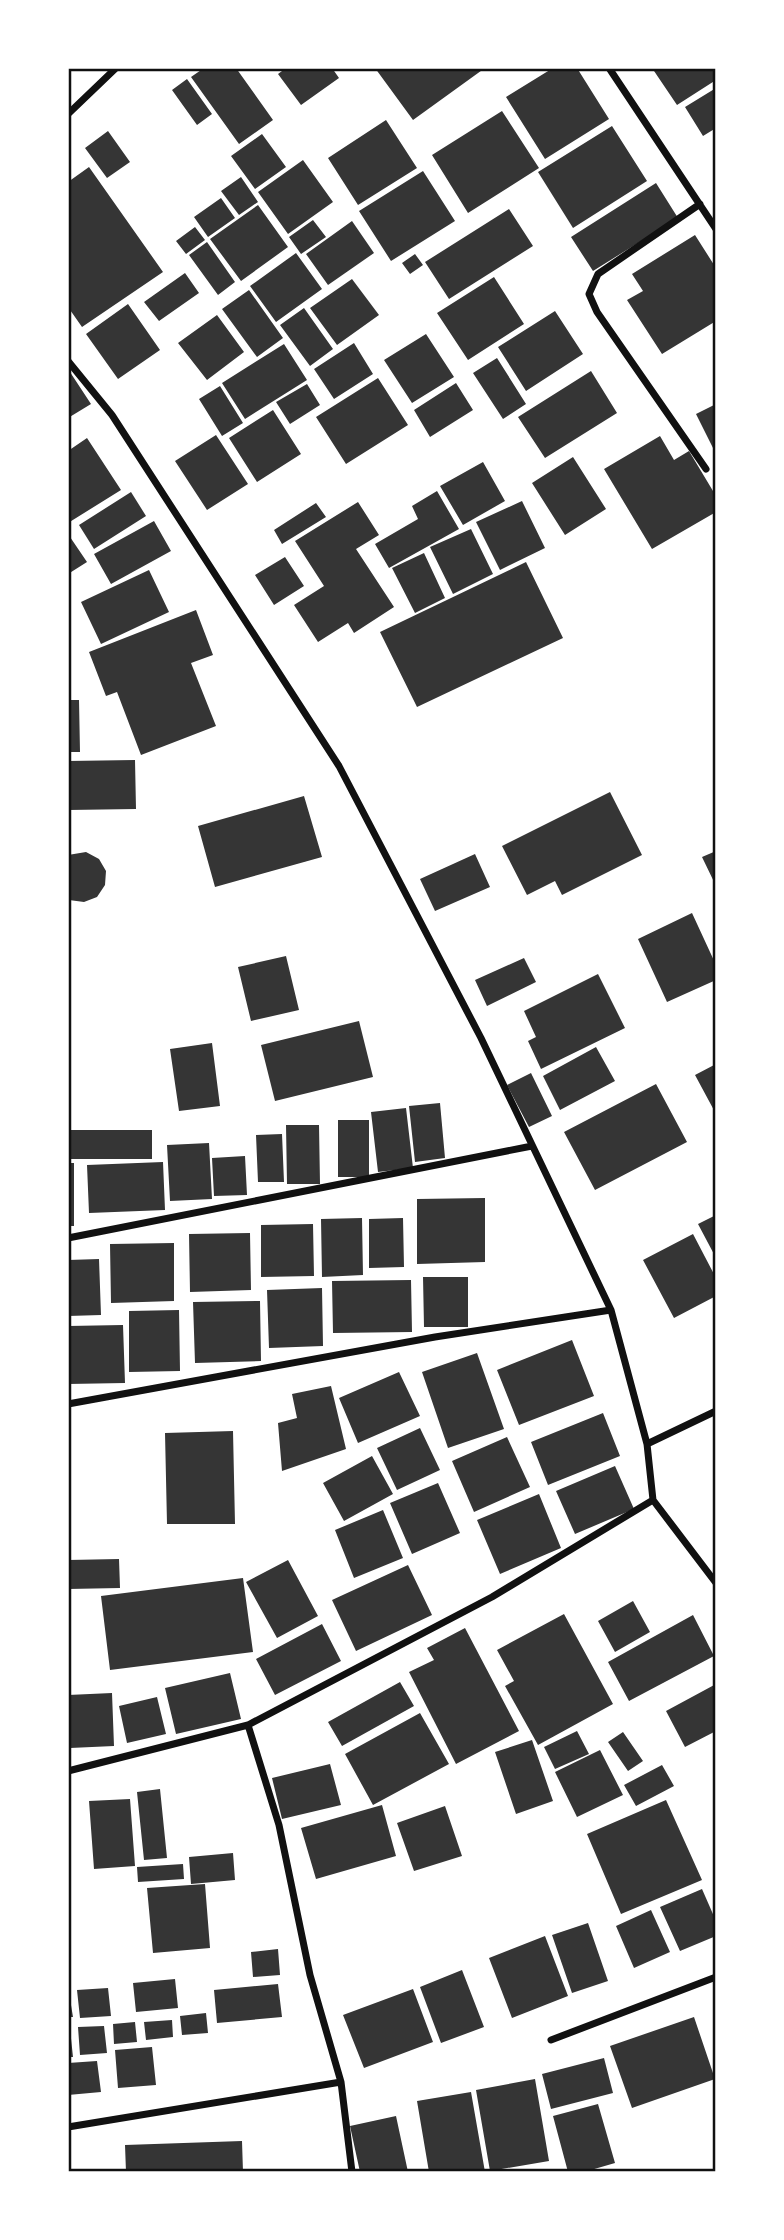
<svg xmlns="http://www.w3.org/2000/svg" width="784" height="2240" viewBox="0 0 784 2240" font-family="Georgia,serif">
<rect width="100%" height="100%" fill="#fff"/>
<path fill="#353535" d="M204,68H236L273,120L239,144L191,77Z
M286,68H332L339,78L301,105L278,74Z
M375,68H485L413,120Z
M553,68H577L609,119L545,159L506,97Z
M652,68H716V80L677,105Z
M187,79L212,114L197,125L172,90Z
M716,88V128L703,136L685,107Z
M502,111L539,168L468,213L432,155Z
M386,120L417,168L358,205L328,158Z
M612,126L647,181L573,228L538,172Z
M108,131L130,162L107,178L85,148Z
M262,134L286,167L255,189L231,156Z
M303,160L333,202L288,234L258,192Z
M89,167L163,272L82,327L68,307V182Z
M423,171L455,221L391,261L359,211Z
M241,177L258,202L239,215L221,191Z
M656,183L678,218L593,271L571,237Z
M221,198L235,218L208,237L194,217Z
M258,205L288,247L241,281L210,239Z
M509,209L533,246L449,299L425,262Z
M313,220L326,237L301,254L289,237Z
M352,221L374,253L328,285L306,254Z
M195,227L205,240L186,254L176,241Z
M695,235L716,268V321L662,354L627,300L643,291L632,274Z
M207,242L235,282L218,295L189,255Z
M296,253L322,289L276,322L250,286Z
M415,254L423,265L410,274L402,263Z
M185,273L199,293L159,321L144,302Z
M494,277L524,324L468,360L437,313Z
M352,279L379,315L337,345L310,308Z
M249,290L283,338L257,357L222,309Z
M128,304L160,350L118,379L86,334Z
M304,308L333,349L310,366L280,325Z
M555,311L583,354L526,391L498,347Z
M217,315L244,352L207,380L178,343Z
M426,334L454,377L412,403L384,360Z
M354,343L373,374L334,399L314,369Z
M284,344L307,380L245,419L222,383Z
M497,358L526,404L503,419L473,373Z
M68,369L91,404L68,418Z
M591,371L617,413L545,458L518,417Z
M378,378L408,425L346,464L316,417Z
M456,383L473,410L430,437L414,410Z
M307,384L320,405L290,424L276,402Z
M220,386L243,423L222,436L199,399Z
M716,404V454L696,414Z
M273,410L301,454L257,482L229,438Z
M216,435L248,484L207,510L175,461Z
M660,436L674,460L689,451L716,496V512L652,549L604,469Z
M87,438L121,490L68,523V451Z
M573,457L606,509L565,535L532,483Z
M483,462L505,501L463,525L440,486Z
M437,491L459,529L389,568L375,544L418,519L412,506Z
M131,492L146,516L94,549L79,525Z
M522,501L545,548L500,570L476,522Z
M358,502L379,535L356,549L394,607L354,633L348,623L318,642L294,605L324,586L295,541Z
M316,503L326,517L282,544L274,530Z
M154,521L171,551L111,584L94,554Z
M471,529L493,574L453,594L430,547Z
M68,534L87,562L68,574Z
M424,553L445,598L415,613L392,568Z
M285,557L304,586L274,605L255,575Z
M526,562L563,638L417,707L380,632Z
M149,570L169,612L101,644L81,602Z
M196,610L213,655L191,663L216,726L141,755L117,692L106,696L89,652Z
M68,700H79L80,752H68Z
M135,760L136,809L68,810V761Z
M610,792L642,855L562,895L555,881L527,895L502,846Z
M304,796L322,857L215,887L198,826Z
M716,851V886L702,857Z
M86,852L99,859L106,871L105,885L97,897L84,902L69,900L68,855Z
M475,854L490,887L435,911L420,879Z
M692,913L716,965V980L667,1002L638,939Z
M286,956L299,1010L251,1021L238,967Z
M524,958L536,982L487,1006L475,980Z
M598,974L625,1028L541,1069L528,1041L536,1037L524,1011Z
M359,1021L373,1077L275,1101L261,1045Z
M212,1043L220,1106L179,1111L170,1049Z
M596,1047L615,1081L560,1110L543,1076Z
M716,1064V1114L695,1075Z
M531,1073L552,1116L529,1127L507,1085Z
M656,1084L687,1142L595,1190L564,1132Z
M440,1103L445,1158L415,1162L409,1106Z
M406,1108L413,1168L378,1172L371,1112Z
M338,1120H369V1177H338Z
M286,1125H319L320,1184H287Z
M68,1130H152V1159H68Z
M282,1134L284,1182H258L256,1135Z
M209,1143L212,1199L170,1201L167,1145Z
M245,1156L247,1195L214,1196L212,1158Z
M163,1162L165,1210L89,1213L87,1165Z
M68,1163H74V1226H68Z
M485,1198V1262L417,1264V1199Z
M716,1215V1258L698,1224Z
M362,1218L363,1275L322,1277L321,1219Z
M403,1218L404,1267L369,1268V1219Z
M313,1224L314,1276L261,1277V1225Z
M250,1233L251,1290L190,1292L189,1234Z
M693,1234L716,1278V1296L674,1318L643,1260Z
M174,1243V1301L111,1303L110,1244Z
M99,1259L101,1315L68,1316V1260Z
M423,1277H468V1327H424Z
M411,1280L412,1332L333,1333L332,1281Z
M322,1288L323,1346L269,1348L267,1290Z
M260,1301L261,1361L195,1363L193,1302Z
M179,1310L180,1371L129,1372V1311Z
M123,1325L125,1383L68,1384V1326Z
M572,1340L594,1396L519,1425L497,1370Z
M477,1353L504,1429L448,1448L422,1372Z
M399,1372L420,1416L358,1443L339,1398Z
M331,1386L346,1449L282,1471L278,1423L297,1418L292,1394Z
M603,1413L620,1456L548,1485L531,1442Z
M420,1428L440,1470L397,1490L377,1448Z
M233,1431L235,1524H167L165,1433Z
M507,1437L530,1487L474,1512L452,1461Z
M372,1456L393,1494L344,1521L323,1483Z
M615,1466L634,1509L575,1534L556,1491Z
M438,1483L460,1533L412,1554L390,1503Z
M539,1494L561,1548L500,1574L477,1520Z
M383,1510L403,1558L354,1578L335,1530Z
M119,1559L120,1588L68,1589V1560Z
M288,1560L318,1616L277,1638L246,1582Z
M408,1565L432,1615L356,1651L332,1600Z
M243,1578L253,1652L110,1670L101,1596Z
M633,1601L650,1632L615,1652L598,1621Z
M564,1614L613,1704L538,1745L505,1686L514,1681L497,1650Z
M693,1615L714,1656L629,1701L608,1662Z
M322,1624L341,1661L275,1695L256,1659Z
M465,1628L519,1731L456,1764L409,1672L434,1660L427,1648Z
M230,1673L241,1719L176,1734L165,1688Z
M400,1682L414,1706L342,1746L328,1722Z
M716,1684V1731L685,1747L666,1711Z
M112,1693L114,1746L70,1748L68,1695Z
M157,1697L166,1734L127,1743L119,1706Z
M420,1713L449,1764L373,1805L345,1754Z
M577,1731L589,1754L555,1769L544,1747Z
M623,1732L643,1761L628,1771L608,1742Z
M532,1740L553,1801L516,1814L495,1752Z
M600,1750L623,1795L577,1817L555,1772Z
M330,1764L341,1805L282,1819L272,1778Z
M662,1765L674,1786L636,1806L624,1785Z
M160,1789L167,1858L144,1860L137,1792Z
M130,1799L135,1866L94,1869L89,1801Z
M666,1800L702,1880L621,1914L587,1834Z
M382,1805L396,1856L316,1879L301,1828Z
M445,1806L462,1856L414,1871L397,1823Z
M233,1853L235,1880L191,1884L189,1857Z
M183,1864L184,1879L138,1882L137,1867Z
M205,1884L210,1948L153,1953L147,1888Z
M702,1889L716,1921V1936L680,1951L660,1907Z
M651,1910L670,1952L634,1968L616,1926Z
M588,1923L608,1981L572,1993L552,1935Z
M545,1936L568,1996L512,2018L489,1958Z
M278,1949L280,1975L253,1977L251,1952Z
M462,1970L484,2027L441,2043L420,1987Z
M175,1979L178,2008L136,2012L133,1983Z
M278,1984L282,2017L217,2023L214,1990Z
M68,1987L73,2017H68Z
M108,1988L111,2016L80,2018L77,1990Z
M413,1989L433,2042L364,2068L343,2015Z
M206,2013L208,2033L182,2035L180,2016Z
M694,2017L715,2079L632,2108L610,2046Z
M172,2020L173,2037L146,2040L144,2022Z
M135,2022L137,2042L114,2044L113,2024Z
M104,2026L107,2053L80,2055L78,2027Z
M68,2029H70L73,2057H68Z
M152,2047L156,2085L118,2088L115,2050Z
M604,2058L613,2093L551,2109L542,2074Z
M97,2061L101,2092L68,2095V2063Z
M535,2079L549,2161L490,2171L476,2090Z
M471,2092L485,2172H429L417,2101Z
M598,2104L615,2163L584,2172H568L553,2116Z
M396,2116L408,2172H360L350,2126Z
M242,2141L243,2172H126L125,2145Z"/>
<g fill="none" stroke-linecap="round" stroke-linejoin="round">
<path stroke="#111" stroke-width="7" d="M609,68L716,229
M68,114L116,68
M700,204L598,274L589,294L597,312L706,469
M68,361L112,415L339,766L481,1038L611,1310L647,1444L716,1411
M68,1238L532,1146
M68,1404L435,1337L611,1310
M653,1500L716,1583
M248,1725L279,1825L310,1975L341,2082L352,2172
M68,1771L248,1725L492,1597L653,1500L647,1444
M551,2040L716,1977
M68,2127L341,2082"/>
</g>
<rect width="784" height="2240" fill="none" stroke="#ffffff" stroke-width="140"/>
<rect x="70" y="70" width="644" height="2100" fill="none" stroke="#111" stroke-width="2.5"/>
</svg>
